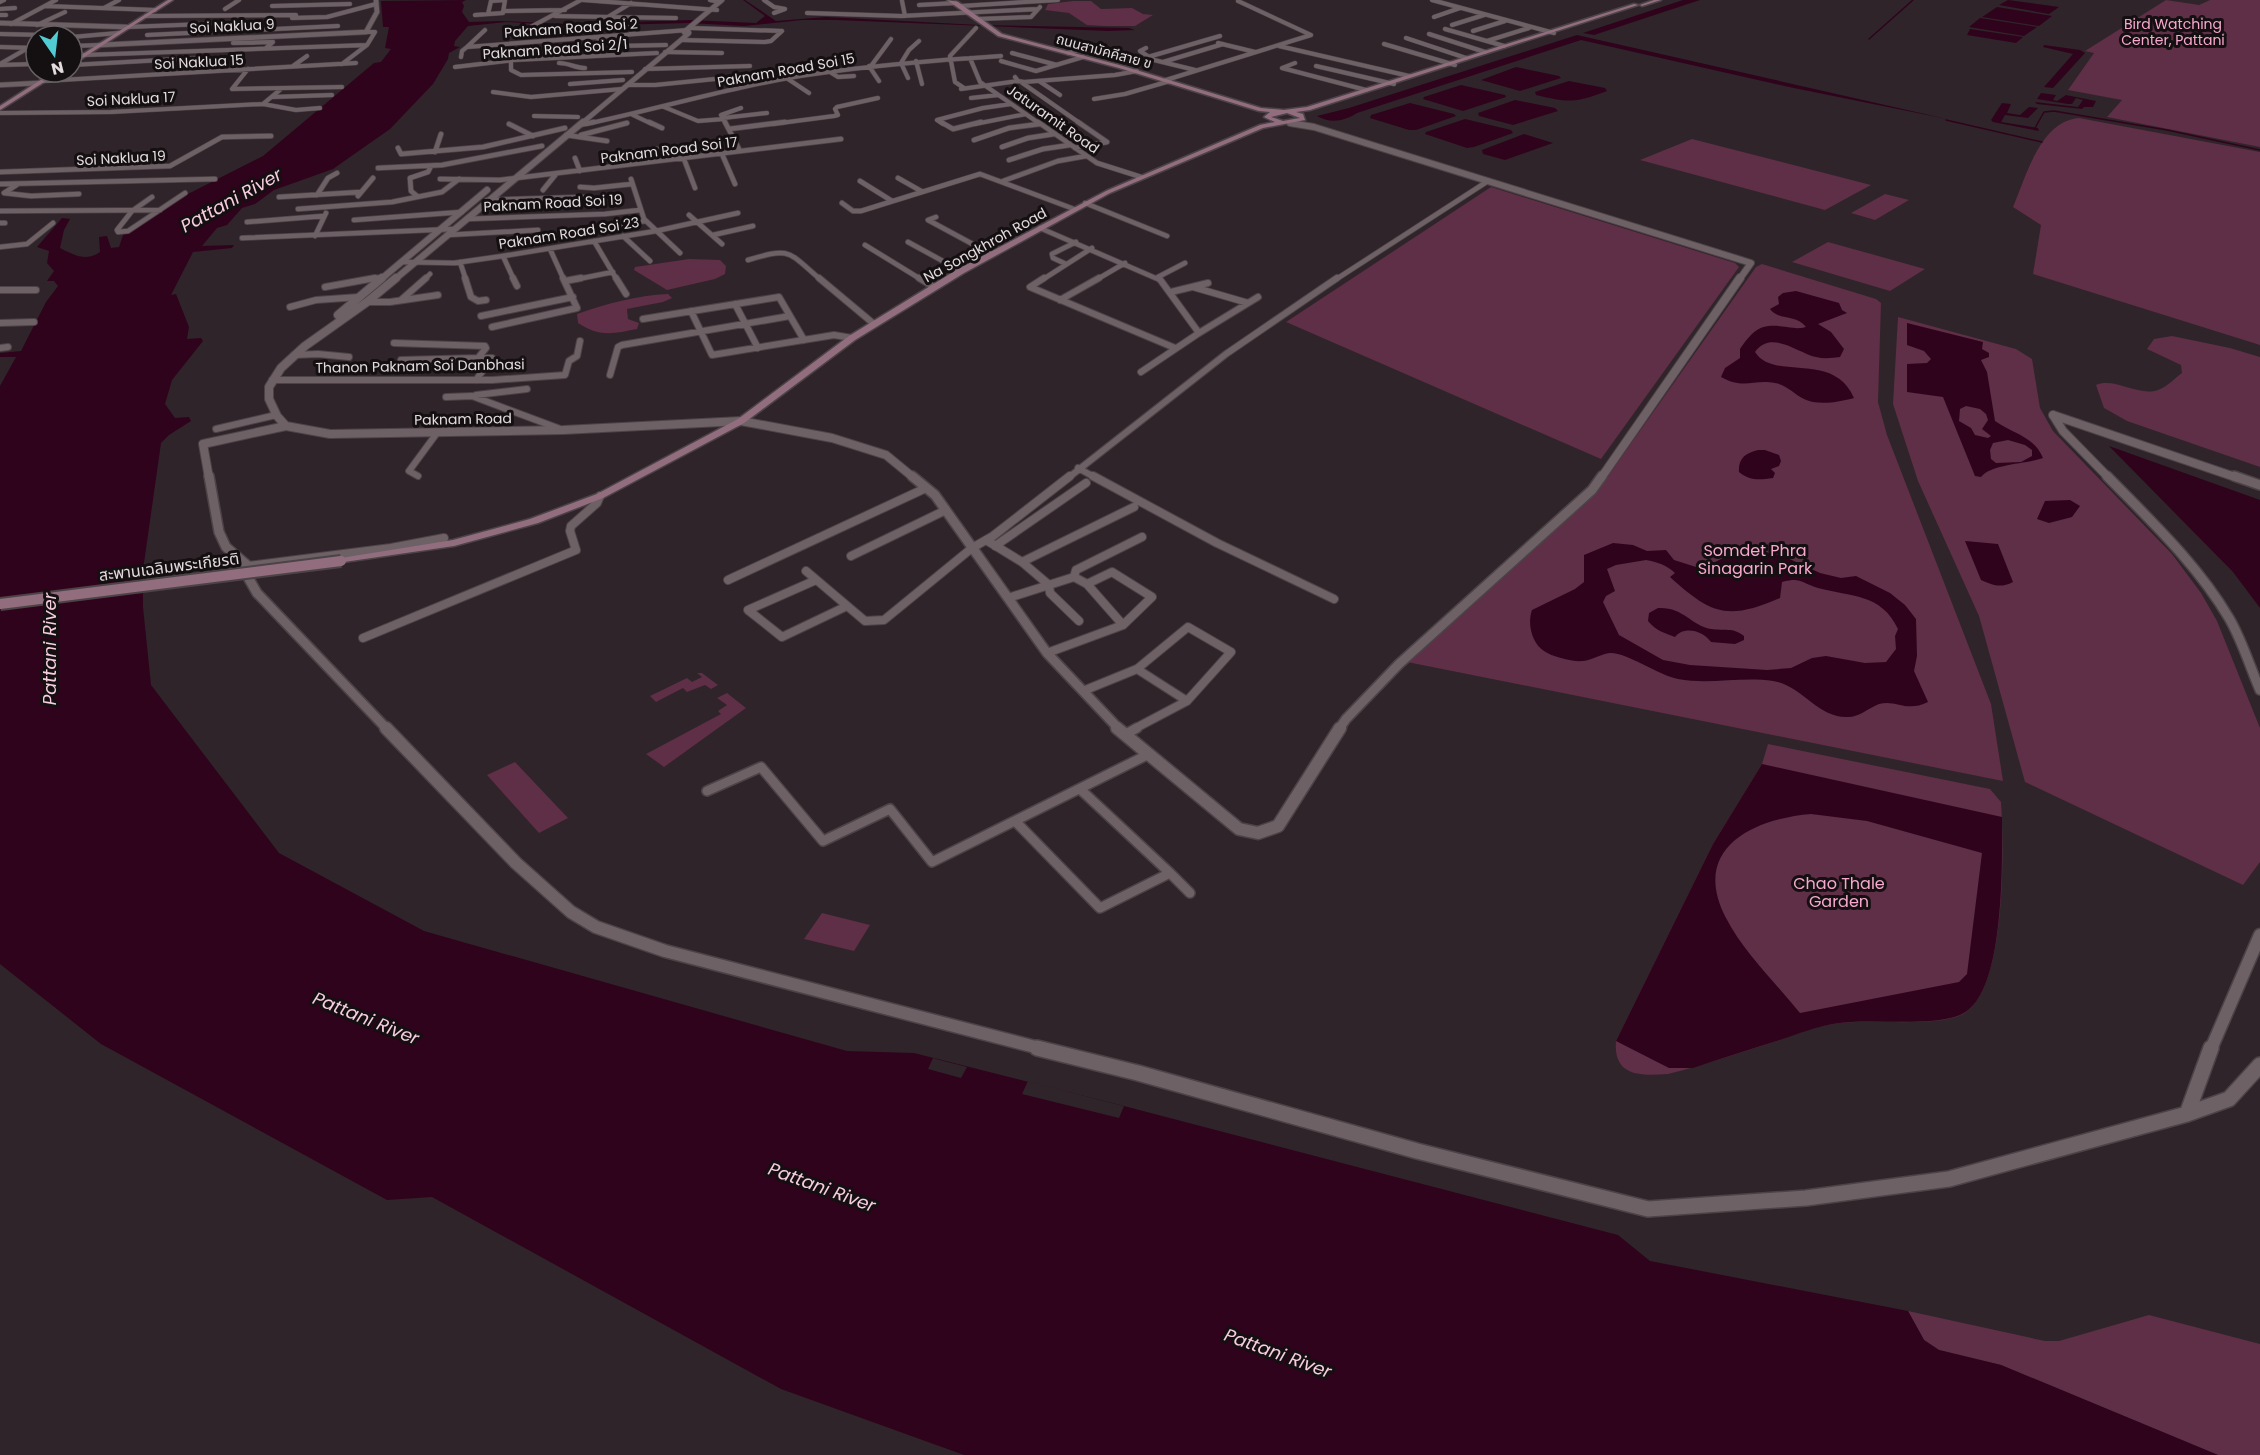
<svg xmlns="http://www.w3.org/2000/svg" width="2260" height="1455" viewBox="0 0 2260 1455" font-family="Poppins,'Noto Sans Thai',sans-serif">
<rect width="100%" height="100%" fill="#2f2429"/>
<path fill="#5f2e47" d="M2166,0L2199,5L2210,0H2260V147L2107,117L2122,100L2068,90L2094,53L2085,51Z
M1073,1H1091L1101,9L1132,8L1143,14L1153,15L1135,26H1104L1087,25L1069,13L1045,10L1048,4Z
M2079,118L2260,152V345L2033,274L2041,225L2013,207C2026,177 2040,121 2079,118Z
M1692,139L1871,185L1825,210L1640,160Z
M1491,187L1735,263L1739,267L1601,459L1286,322Z
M1885,194L1909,200L1875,220L1851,213Z
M1828,242L1925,269L1890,291L1792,262Z
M689,259L720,260L726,266L725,274L715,279L667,290L634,270L635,267Z
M1762,264L1876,299L1881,303L1878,402L1887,435L1991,704L2003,781L1407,662L1598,490L1756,267Z
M668,294L672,298L663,302L627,309L628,319L639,323L637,329C613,334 599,337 578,323L577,314C606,304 637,295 668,294Z
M1898,317L2016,349L2032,359L2040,408L2053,431L2172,554L2201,593L2217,621L2260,728V862L2243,885L2025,782L1979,616L1918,481L1893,404Z
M2172,336L2230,348L2260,357V467L2127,421L2104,408L2096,385C2115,377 2138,397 2158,390C2167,387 2175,378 2182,373L2181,365L2147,349L2154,339Z
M697,673H702L718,685L711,689L705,685L687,692L683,688L656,702L650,696L687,678L692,682L702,677Z
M727,693L746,708L664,767L646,754L721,714L718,711L727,705L717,698Z
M1768,744L1990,789L2001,802C2004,846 2007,995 1961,1015C1931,1028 1869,1018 1834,1024C1815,1026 1796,1035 1777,1041C1741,1052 1705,1065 1668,1074C1641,1076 1613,1077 1616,1041L1713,844L1762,764Z
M515,762L568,818L539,833L487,775Z
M822,913L870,925L854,951L804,939Z
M1908,1311L2045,1341H2059L2149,1315L2260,1344V1455H2218L2001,1365L1939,1350L1924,1340Z"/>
<path fill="#30031d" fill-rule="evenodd" d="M466,0L462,2L464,6L462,12L469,22L500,21L567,24L691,20L756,23L765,16L743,0H745L776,21L826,17L979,25L1129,28L1135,30L1108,31L836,20H802L744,26L689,23L571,26L506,22L468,26L455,41L454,46L460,47L449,53L448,59L433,84L390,129L333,169L274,190L255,204L242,208L227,225L217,228L202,246L234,245L232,248L193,252L171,295L176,294L189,327L187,339L201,338L203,341L172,380L165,404L175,418L189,417L191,421L169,435L161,443L143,570V607L151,685L279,853L424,931L847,1051L914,1053L1124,1106L1618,1235L1650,1261L1908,1311L1924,1340L1939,1350L2001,1365L2218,1455H964L781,1389L432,1197L387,1200L101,1044L0,964V386L16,357H0V353L21,351L46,302L58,286L54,281H47L54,271L47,263L49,251L37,247L62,218L70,219L64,230L60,248C74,255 86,262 100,252L99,237L107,236L111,248L119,247L123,235L186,195L263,156L374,63L381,62L391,49L385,48L389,27H383L381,1Z
M1683,0H1700L1594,35L1583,33Z
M2008,0L2059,7L2049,14L1999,5Z
M1997,7L2052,16L2039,26L1982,17Z
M1980,18L2037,27L2024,36L1969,27Z
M1970,29L2023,37L2016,43L1967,35Z
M1577,35L1947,119L1789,87L1581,40L1357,113C1345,121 1330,124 1317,116L1349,108Z
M2044,45L2080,50L2085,53L2053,88L2044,87L2073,54L2043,47Z
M1516,67L1559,76L1561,78L1520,91L1481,80Z
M1569,81L1605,88L1607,91C1575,103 1570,103 1536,95L1535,92Z
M1461,85L1505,95L1506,97L1463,111L1423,99L1424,97Z
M2041,93L2056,95L2053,100L2057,101L2066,95L2096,101L2093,107H2084L2082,109L2037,104L2035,102L2078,107L2083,100L2076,98L2072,104H2068L2037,99Z
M1515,100L1555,108L1558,111L1513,125L1479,116L1478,113Z
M1410,103L1454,114L1456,116L1416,130H1409L1370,118L1371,115Z
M2002,103L2011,104L2007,113L2020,115L2029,107L2038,108L2028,118L2005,115L2001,122L2038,128L2039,131L1993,122L1991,120Z
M1465,119L1511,130L1513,133L1474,147L1467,148L1425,134L1426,132Z
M1524,134L1553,143L1505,160L1483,154L1482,150Z
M1796,291L1839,303L1842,310L1847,313L1818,324L1831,332L1844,349L1840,357C1832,358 1824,359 1816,357C1798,353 1771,329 1755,352C1774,382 1833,350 1854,398C1839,402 1818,406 1804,399C1794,394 1787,385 1775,383C1752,379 1745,390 1721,377L1725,368L1740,358V349C1754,329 1761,323 1787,327C1794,328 1799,329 1806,327C1796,314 1779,321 1770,309L1779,304L1778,297L1783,293Z
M1907,323L1983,342L1982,349L1989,353V357L1981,360L1987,372L1995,421C2013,434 2034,436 2043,458C2026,464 1990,464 1981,477L1975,476L1943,397L1907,392V364L1927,363L1931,359L1924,351L1907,345ZM1966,406L1980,409L1986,414L1988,420L1982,429L1991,436L1988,438L1975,435L1971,428L1959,421L1960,409ZM2008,440L2025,445L2032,450V456L2021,462L1996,463L1991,459L1990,450L1993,443Z
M2109,446L2260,500V608L2233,572Z
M1758,450H1765L1779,455L1781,461L1779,466L1771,469L1775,473L1773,478C1759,480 1750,481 1739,472C1738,459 1745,453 1758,450Z
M2070,500L2080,506L2072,517L2049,523L2037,519L2045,501Z
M1965,541L1998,544L2013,582C2001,588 1994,586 1981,580Z
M1613,543L1633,545L1647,551L1666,550L1674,560L1696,567L1709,565L1733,553L1753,551L1781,555L1820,573L1841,578L1856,576L1890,593L1905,605L1916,619L1917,656L1914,671L1928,702C1906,713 1896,699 1879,704C1868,708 1859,718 1846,717C1817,717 1801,685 1773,681C1742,676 1710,685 1678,679C1658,675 1626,652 1610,653C1601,654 1592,660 1583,661C1572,662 1553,657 1544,651C1532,643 1527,624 1532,610L1575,589L1584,582V555ZM1646,560C1657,562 1667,565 1675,573L1670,577C1711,614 1727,621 1780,598L1782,582C1802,577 1800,583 1818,588C1851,597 1881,593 1898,629L1895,636L1896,649L1886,662L1865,663L1826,656L1812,658L1791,668L1767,670L1690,665L1663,660L1619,635L1603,602L1606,596L1615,591L1607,569L1616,565Z
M1658,608C1684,607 1690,625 1711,629C1724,631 1733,627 1744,636V640L1735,644L1711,642C1704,631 1684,625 1675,637C1664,633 1655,630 1648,621L1649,613Z
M1762,764L2002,817C2002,859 2006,998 1960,1015C1926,1028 1870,1017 1833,1024C1815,1027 1798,1034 1780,1040C1751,1049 1722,1058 1693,1068H1669L1616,1041L1713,844ZM1811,814L1867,821L1982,853L1967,974L1959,982L1800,1013C1776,983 1744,953 1726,918C1690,849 1752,819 1811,814Z"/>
<path fill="#2f2429" d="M933,1058L936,1059L967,1067L961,1078L928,1069Z
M1028,1081L1100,1100L1124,1106L1119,1118L1022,1094Z"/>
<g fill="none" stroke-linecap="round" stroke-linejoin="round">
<path stroke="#30031d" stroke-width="1.5" d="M1869,39L1913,0
M1946,120L2042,142
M2035,128L2044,112L2054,111L2167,130L2260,150"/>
<g stroke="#4c4347" stroke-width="5">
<path id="minor-far4" d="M583,0L717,10
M710,0L720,2
M764,0L774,7L785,9L774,13
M1432,0L1554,33
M902,1L905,16
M1238,1L1311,35
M0,2L4,0
M919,5L956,3
M45,6L155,10
M272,6L350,4
M961,6L1058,0
M104,8L119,0
M0,9L15,8
M225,9L239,0
M503,11L565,10
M807,13L901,16L1038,9
M488,14L491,1L505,0
M0,15H6
M475,15L503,13L505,0
M146,16L296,15
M555,16L608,17L631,3
M610,17L676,18
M1434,17L1460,8
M292,18L327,17L376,4
M978,19L1031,17L1040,7
M11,24L56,0
M37,25L65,12
M1452,25L1484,15
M127,27L232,23
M609,28L637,27L630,34
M691,28L782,31
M527,29L581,0
M1445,29L1504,46
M1473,31L1505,21
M0,34L44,35L42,36
M1429,34L1485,52
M147,35L338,26
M72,37L118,33
M1057,38L1106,49
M1406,38L1466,58
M681,40L765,42L771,41L782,31
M1487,41L1529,28
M233,43L273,42L266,48
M1218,43L1255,52
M1384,44L1455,65
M574,45L596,43L602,36
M72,46L100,45
M615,46L666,45
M1279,46L1409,76
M0,47L36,48
M467,47L485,30
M1146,48L1140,51L1154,60L1195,70
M665,52L722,53
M1012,53L1057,65
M1068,53L1092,46
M84,55L367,45
M461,57L462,51L467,47L688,30
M1148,57L1220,36
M970,58L980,82L1040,124
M511,60L524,51H552
M916,61L922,84
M1001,61L1036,71L1083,57
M511,62V70L521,75L632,72
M1163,62L1223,44
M559,63C569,63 575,68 585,68
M1295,63L1282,68L1366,90
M0,64L28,48
M342,64L367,45L375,32H366
M0,65L36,64
M72,65L198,58
M293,66L307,56
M869,66L879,81
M871,66L891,39
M1316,66L1394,84
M455,67L514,60L657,53
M645,69L750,66
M830,72L838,77L854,76
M1015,77L1018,81L1024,82L1115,75L1137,71
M908,78L901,63L909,50L919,41
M788,79L809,93
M1166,80L1311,35
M43,81L356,63
M1039,81L1060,95
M1021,82L1081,124
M570,84L623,80
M627,85H655L715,79
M964,88L955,82L950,56L976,28
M232,89L342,87
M232,89L248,69
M281,89L263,104L296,110L320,108
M961,89L1018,81
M493,92L531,97L622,89
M272,97L332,95
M971,98L998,95
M1094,99L1125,94L1170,81
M664,107L698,121L724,119
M0,113L111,112L263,104
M633,115L652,124
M534,116L578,117
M723,118L767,113
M586,124C662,108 737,85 814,74C876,65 939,60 1001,56
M726,124L721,115L741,108
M773,124L834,116L838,115L835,109L837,107L878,98
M943,124L937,120L983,108L1011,104
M975,124L1026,114"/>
</g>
<g stroke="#4c4347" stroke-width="6">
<path id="minor-far3" d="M649,122L662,128
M725,122L740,151
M941,122L953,129L981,122
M1038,122L1097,163L1141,177
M509,124L533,136
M579,125L594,122
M729,129L785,122
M566,135L607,141
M581,135L627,123
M974,140L1009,128L1040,124
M1002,147L1028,138L1054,134
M398,148L401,154L483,147L565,128
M1075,148L1107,142L1078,122
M435,152L441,134
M722,154L735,184
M614,155L657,149
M575,158L580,171
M684,159L695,188
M1009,160L1043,149L1070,145
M378,168L442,165L542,146
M0,172L170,166L222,137L271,136
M898,178L921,191
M440,179L500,180
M631,179L644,219L680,253
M500,180L841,139
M860,181L892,201
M1003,181L1058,161L1086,156
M0,184L215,179
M18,184L4,193L31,196L79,194
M580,187L594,188L632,184
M543,190L556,174
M317,195L328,178L337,173
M358,196L373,178
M417,196L411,191L410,178L428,172L431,166
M152,197L132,211L117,230L118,232L128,231L185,193
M279,197L361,192
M487,200L583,197
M842,203L853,211H861L980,174L1074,209
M1085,203L1167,236
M298,209L392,202L442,192L459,179
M0,211L160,210
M689,215L722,244
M936,217L928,220L991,254
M466,219L605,214L640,210
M354,220L462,212
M247,222L324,216
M0,223H5
M604,226L646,221
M1040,228L1160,280
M447,235L538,230
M713,235L753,226
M315,236L326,213
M623,236L650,261
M242,238L454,229
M594,241L617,280
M908,242L961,271
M865,245L922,280
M0,247L27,244L53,223
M550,249L564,280
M503,256L514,280
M748,260C792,247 787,251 821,280
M402,262L454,263L503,256L656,231L738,213
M460,262L466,280
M1066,264L1053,258L1052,254L1076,242
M1158,277L1185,263
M366,280L386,276
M424,280L430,274
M573,280L613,272
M1042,280L1092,248
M1096,280L1125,263
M1335,280L1488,181"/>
</g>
<g stroke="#4c4347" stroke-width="8">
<path id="minor-far2" d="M465,278L471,297L478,301L486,300
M513,278L517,286
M616,278L626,294
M819,278L874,324
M919,278L934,287
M1044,278L1030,287L1175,348
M565,281L581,278
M325,287L375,278
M1193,287L1248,303
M0,290H36
M1171,292L1208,283
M401,300L426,278
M1060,300L1099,278
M367,302H390L438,295
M735,304L758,348
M290,307L316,300L359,297
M691,311L712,355L834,335L852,338
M481,316L573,297
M643,319L779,297L804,340
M0,323L34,322
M492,327L577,308L563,278
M1199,333L1258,297
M394,343L485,346L486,348L478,358H492L476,380
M0,348L8,347
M294,355L318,354L349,357
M401,360L478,358
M1141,372L1199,333L1159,278
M610,375L618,347L622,345L790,316
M272,380H492L565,375L569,361L577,356L580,341
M476,395L527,389
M446,397L472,396L563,430
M216,429L276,415
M1078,468L1096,478
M418,476L409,471L437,433
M1068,478L1226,354L1337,278"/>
</g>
<g stroke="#4c4347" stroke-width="10">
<path id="minor-far1" d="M1093,476L1217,543L1334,599
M986,540L1022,562L1049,585L1050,593L1079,621
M995,546L1086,483
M851,556L946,510
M1022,562L1134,507
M248,566L391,548L444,538
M806,571L865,621L884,620L972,548L993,536L1070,476
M1074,577L1087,584L1123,625
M728,580L926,488
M816,580L748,610L782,637L847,606
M1008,598L1074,577L1076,570L1142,537
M363,638L576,550L570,531L571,526L597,503L600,496
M1047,653L1123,625L1152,597L1112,572L1087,584
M1137,669L1187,701
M1083,691L1137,669L1188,627L1231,652L1187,701L1134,729"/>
</g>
<g stroke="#4c4347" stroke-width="12">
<path id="minor" d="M1124,735L1137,728
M707,791L761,767L823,841L890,809L932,862L1147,755
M1015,821L1100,908L1170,873L1080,789
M1170,873L1190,893"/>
</g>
<g stroke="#4c4347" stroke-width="6">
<path id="tertiary-far5" d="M0,23L127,27
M684,32L722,0
M100,45L366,32L377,12L376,0
M0,85L39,83
M1290,123L1293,124
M581,124L681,40L689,33L688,30"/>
</g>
<g stroke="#4c4347" stroke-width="8">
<path id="tertiary-far4" d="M1290,123L1314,127L1751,263L1739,280
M380,280L487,190
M394,280L583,122"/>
</g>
<g stroke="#4c4347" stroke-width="10">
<path id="tertiary-far3" d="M396,278L367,302L305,346L281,368L269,387V399L277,416L286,426L330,434L563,430L741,421L832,438L886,455L914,478
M338,315L382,278
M2053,415L2063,431L2109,478
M2053,415L2238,478
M209,478L203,444L286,426
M1601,478L1740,278"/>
</g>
<g stroke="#4c4347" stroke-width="12">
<path id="tertiary-far2" d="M209,476L219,532L226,547L248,566L249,579L257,593L387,729
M912,476L935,495L1047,653L1119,729
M2107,476C2151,521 2197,564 2229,618C2242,640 2250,667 2260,690
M2234,476L2260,485
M1339,729L1346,719L1399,664L1592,490L1602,476"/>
</g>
<g stroke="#4c4347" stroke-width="15">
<path id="tertiary-far1" d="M386,728L516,863L571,912L596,927L665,951L1043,1049
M1117,728L1239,829L1258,833L1278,826L1340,728
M2211,1049L2260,935"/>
</g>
<g stroke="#4c4347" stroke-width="18">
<path id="tertiary" d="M1037,1048L1138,1073L1417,1151L1648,1209L1806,1198L1949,1179L2187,1114L2211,1048
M2187,1114L2229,1099L2260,1065"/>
</g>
<g stroke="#4c4347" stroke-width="3">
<path id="secondary" d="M168,0H173L72,65V61Z
M947,0L958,2L1002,34L1123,66L1261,108L1284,110L1307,107L1634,4L1638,5L1310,110L1296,112L1303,114L1305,120L1263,128L1110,193L964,273L855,340L744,423L603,498L538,523L454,546L337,563L336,561L337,559L341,558L453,540L530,519L597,494L738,419L849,336L958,269L1106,191L1260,125L1275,122L1264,117L1270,112L1259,111L1119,68L998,36ZM1287,113L1300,118L1283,121L1271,117Z
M1654,0H1661L1642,6L1640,5Z
M53,72H60L0,110V106Z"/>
</g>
<use href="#minor-far4" stroke="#6e6166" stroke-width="4"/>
<use href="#minor-far3" stroke="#6e6166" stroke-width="4.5"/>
<use href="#minor-far2" stroke="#6e6166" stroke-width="6"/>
<use href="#minor-far1" stroke="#6e6166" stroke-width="8"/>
<use href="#minor" stroke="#6e6166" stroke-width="9"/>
<use href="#tertiary-far5" stroke="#6e6166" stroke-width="4.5"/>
<use href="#tertiary-far4" stroke="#6e6166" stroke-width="6"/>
<use href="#tertiary-far3" stroke="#6e6166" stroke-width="8"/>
<use href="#tertiary-far2" stroke="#6e6166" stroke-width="9"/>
<use href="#tertiary-far1" stroke="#6e6166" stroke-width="12"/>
<use href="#tertiary" stroke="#6e6166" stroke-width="15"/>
<use href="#secondary" fill="#926d7e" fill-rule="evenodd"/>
<g stroke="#4c4347" stroke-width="14" stroke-linecap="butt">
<path id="secondary-bridge" d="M0,604L341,561"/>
</g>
<use href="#secondary-bridge" stroke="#926d7e" stroke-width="10"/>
</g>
<g text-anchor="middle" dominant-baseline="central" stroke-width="6" stroke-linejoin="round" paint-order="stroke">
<g font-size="14" fill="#f8a8ce" stroke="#140f11">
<text x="2173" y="24">Bird Watching<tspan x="2173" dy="16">Center, Pattani</tspan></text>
</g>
<g font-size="14" fill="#e3dbde" stroke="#140f11">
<text transform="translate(232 26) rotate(-3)">Soi Naklua 9</text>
<text transform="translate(571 28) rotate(-4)">Paknam Road Soi 2</text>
<text transform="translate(555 49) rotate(-4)">Paknam Road Soi 2/1</text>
<text transform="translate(1104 51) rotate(15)">ถนนสามัคคีสาย ข</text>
<text transform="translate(199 62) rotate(-3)">Soi Naklua 15</text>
<text transform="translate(786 70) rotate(-10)">Paknam Road Soi 15</text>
<text transform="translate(131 99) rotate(-3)">Soi Naklua 17</text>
<text transform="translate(1053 119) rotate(35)">Jaturamit Road</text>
<text transform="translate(669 150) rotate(-7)">Paknam Road Soi 17</text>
<text transform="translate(121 158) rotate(-3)">Soi Naklua 19</text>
<text transform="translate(553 203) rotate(-3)">Paknam Road Soi 19</text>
<text transform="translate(569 233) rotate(-9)">Paknam Road Soi 23</text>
<text transform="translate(985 245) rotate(-29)">Na Songkhroh Road</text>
<text transform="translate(420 366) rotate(-1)">Thanon Paknam Soi Danbhasi</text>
<text transform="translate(463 419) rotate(-1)">Paknam Road</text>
</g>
<g font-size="16" fill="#f8a8ce" stroke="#140f11">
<text x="1755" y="550">Somdet Phra<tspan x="1755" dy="18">Sinagarin Park</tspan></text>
<text x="1839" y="883">Chao Thale<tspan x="1839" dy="18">Garden</tspan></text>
</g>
<g font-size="16" fill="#e3dbde" stroke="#140f11">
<text transform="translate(169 567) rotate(-7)">สะพานเฉลิมพระเกียรติ</text>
</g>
<g font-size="18" font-style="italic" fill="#f7cee0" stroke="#140f11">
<text transform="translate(231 200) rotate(-29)">Pattani River</text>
<text transform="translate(49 649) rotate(-90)">Pattani River</text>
<text transform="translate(366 1018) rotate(22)">Pattani River</text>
<text transform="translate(822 1187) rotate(20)">Pattani River</text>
<text transform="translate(1278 1353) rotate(20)">Pattani River</text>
</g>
</g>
<g transform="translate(54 54) rotate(166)"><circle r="28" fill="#140f11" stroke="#676163" stroke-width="1.5"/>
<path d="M0-4.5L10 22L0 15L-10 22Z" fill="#51ccd2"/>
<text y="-9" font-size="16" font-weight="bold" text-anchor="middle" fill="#e3dbde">N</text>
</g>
</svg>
